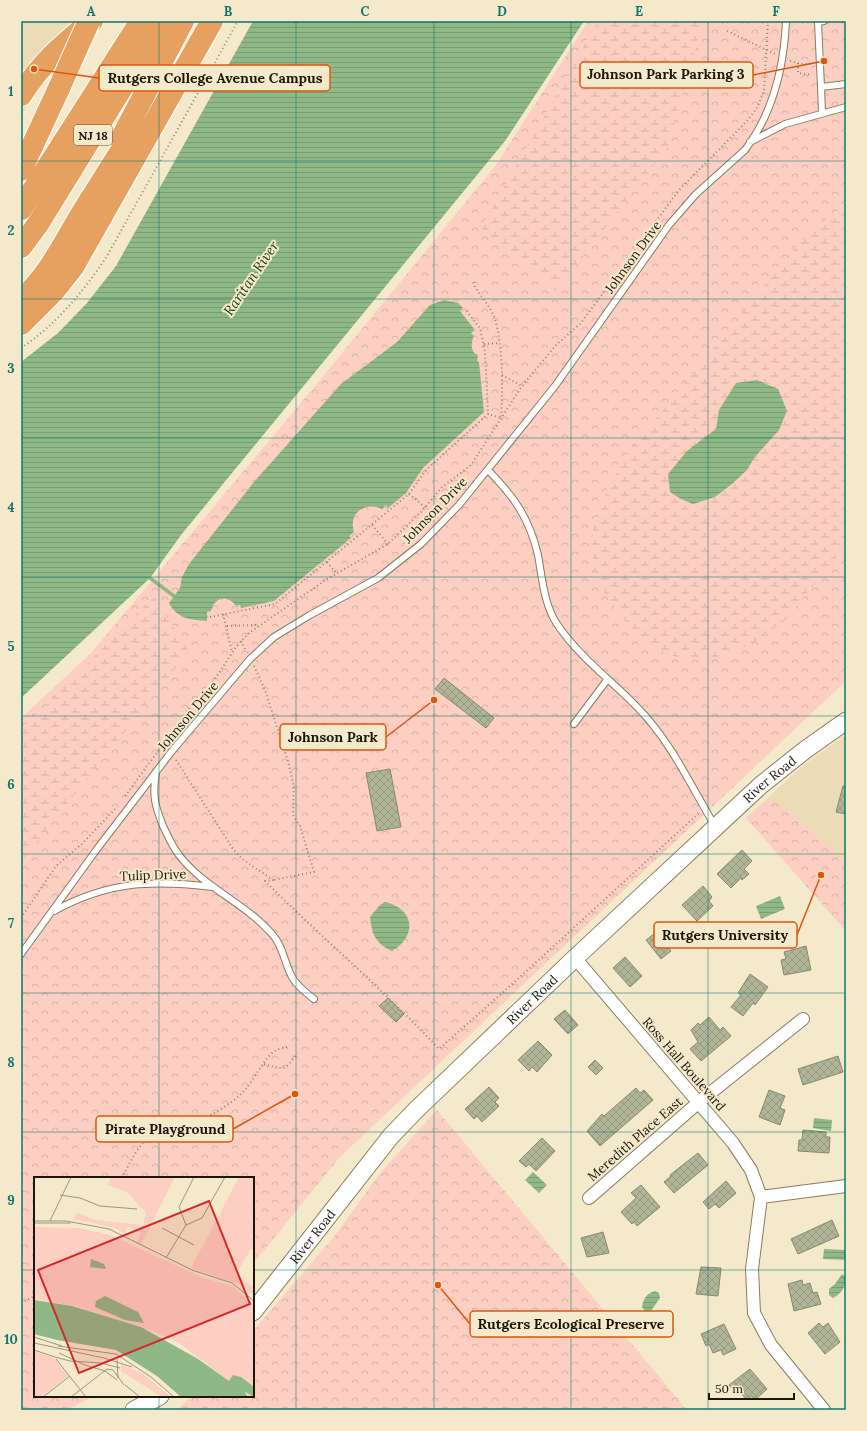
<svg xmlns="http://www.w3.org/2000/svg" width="867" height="1431" viewBox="0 0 867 1431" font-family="Lora,serif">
<defs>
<pattern id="forest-crowns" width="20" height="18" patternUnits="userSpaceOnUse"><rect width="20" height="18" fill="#fccfc2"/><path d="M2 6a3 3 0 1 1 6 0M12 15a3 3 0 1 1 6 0" fill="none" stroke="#d7b1a6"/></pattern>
<pattern id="wetland-marsh" width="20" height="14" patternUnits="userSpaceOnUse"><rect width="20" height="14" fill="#fccfc2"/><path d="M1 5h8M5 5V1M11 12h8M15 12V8" fill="none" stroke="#d7b1a6"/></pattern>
<pattern id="water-rules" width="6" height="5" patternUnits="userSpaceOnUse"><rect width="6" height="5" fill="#8eb886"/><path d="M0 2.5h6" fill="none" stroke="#7a9d72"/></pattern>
<pattern id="building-cross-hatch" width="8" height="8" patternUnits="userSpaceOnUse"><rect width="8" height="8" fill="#b0b597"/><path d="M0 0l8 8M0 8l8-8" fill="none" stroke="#979b81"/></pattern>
</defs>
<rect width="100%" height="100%" fill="#f5e9cc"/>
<path fill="#ebdcb7" d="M21,21H75L21,116Z
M846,734V931L746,818L801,767Z"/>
<path fill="url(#forest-crowns)" d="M588,21H846V681L340,1157L253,1264V1178H35V1396H94L67,1410H21V718L91,653L320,380L496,165Z
M771,797L844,860L846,858V931L746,818Z
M437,1110L687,1410H177L192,1396H253V1331L333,1238L381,1172Z"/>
<path fill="url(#wetland-marsh)" d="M598,21H703L668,147L556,291L481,228Z
M846,205V546L784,621L757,641L730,654L707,659H683L661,651L637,634L618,613L601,587L594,571L591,547L595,518L607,490L627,454L808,232Z
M154,596L189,651L21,862V730Z"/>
<path fill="url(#water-rules)" d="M253,21H584L505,141L181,535L150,578L21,698V362L58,333L87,303L116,266Z
M444,300L458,303L463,308L460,311L475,330L471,333L474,336C470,344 471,352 478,356L477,361L479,362L484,412L423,468L406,493L388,508L386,505L382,509C365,501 348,513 354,532L349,536L351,538L274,601L241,608L240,605L236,606C228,594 214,597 211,611L207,612V621C192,620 177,619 169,603L180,588L182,577L189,564L254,482L341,384L397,342L430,305Z
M757,380L778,389L787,411L779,430L754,458L747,470L732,484L715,497L693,504L681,499L670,492L668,474L687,451L716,429L719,410L736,383Z
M780,896L785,909L761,919L756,906Z
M385,902C414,908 418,936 392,951C375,943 372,934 370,917L380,905Z
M814,1118L832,1120L831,1131L813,1128Z
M533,1172L547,1185L539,1193L525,1180Z
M824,1249L846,1250V1260L823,1259Z
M842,1274L846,1277C846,1287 841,1294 833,1298L829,1295V1289L835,1284Z
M655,1291L659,1293L660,1298L651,1311L646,1312L642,1307C643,1299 647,1293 655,1291Z"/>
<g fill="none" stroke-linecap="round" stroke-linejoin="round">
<path stroke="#8eb886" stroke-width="3.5" d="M150,578L174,596"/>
</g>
<path fill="url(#building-cross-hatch)" stroke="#868a6d" d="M444,678L494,718L486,728L435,689Z
M390,769L401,827L377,831L366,773Z
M843,786H846V814L836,812Z
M742,850L752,861L744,869L749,874L742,880L741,878L731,888L717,874Z
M703,886L712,897L709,901L713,906L697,921L682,905Z
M658,931L669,945L667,946L671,951L661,959L646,940Z
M806,946L811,970L784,975L781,960L786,959L784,952Z
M625,957L642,976L630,987L613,968Z
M750,974L768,987L755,1005L753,1003L743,1016L731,1007L741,995L738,993Z
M388,998L404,1014L396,1022L379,1006Z
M565,1010L578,1025L568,1034L554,1019Z
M709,1017L720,1030L723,1027L731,1036L701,1061L690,1049L698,1042L691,1030L698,1023L700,1025Z
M538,1041L552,1055L537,1072L532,1067L529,1071L518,1060Z
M838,1056L843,1072L803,1085L798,1069Z
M595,1060L603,1068L596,1075L588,1067Z
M489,1087L499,1098L495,1102L499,1106L482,1122L477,1116L474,1119L465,1109Z
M636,1088L640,1093L644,1090L653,1100L600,1146L587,1131L602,1114L604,1116Z
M769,1090L785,1096L780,1108L785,1110L780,1125L759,1117Z
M803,1130L826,1132V1137H830L829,1153L798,1151L799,1140H802Z
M542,1138L555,1151L536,1171L529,1164L526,1167L519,1161Z
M698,1153L708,1165L674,1193L664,1182L671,1176L670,1175Z
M726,1181L736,1193L719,1208L715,1204L709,1209L703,1202Z
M641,1185L660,1207L637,1226L634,1222L632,1224L621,1212L636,1198L631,1193Z
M832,1220L839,1236L798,1254L791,1239Z
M603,1232L609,1253L587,1257L581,1238Z
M701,1267L721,1268L718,1296L696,1294Z
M802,1280L803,1285L810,1283L813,1293L817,1292L821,1304L794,1311L788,1284Z
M819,1323L823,1327L828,1323L840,1342L825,1354L808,1333Z
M724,1324L736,1349L723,1355L721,1350L713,1353L709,1344L706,1346L701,1334Z
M750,1369L767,1389L755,1400L752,1396L747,1400L740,1392L737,1394L729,1385Z"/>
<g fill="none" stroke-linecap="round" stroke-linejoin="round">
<g stroke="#877c61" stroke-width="8">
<path id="lane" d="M824,21L818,22L821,87L846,84
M821,87L822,113
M750,142L785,124L846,107
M488,470C514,497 529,517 538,555C542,577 544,605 557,624C579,657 610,679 637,707C670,740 691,786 715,826
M574,724L607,680
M156,773C152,795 155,806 163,826C168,836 172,846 179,855C203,887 245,903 272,934C283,946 284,961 291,975C295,984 306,993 314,999
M54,911C109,881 152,880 213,887
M21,954L97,849L172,751L250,659L274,637L310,615L378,578L421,544L459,505L555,386L669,225L696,194L745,150C773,113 784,67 786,21"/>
</g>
<g stroke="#877c61" stroke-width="14">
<path id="street" d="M575,958L733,1143L751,1170L761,1197L752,1269L754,1313L771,1345L824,1410
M761,1197L846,1186
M589,1198L699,1102L803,1019"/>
</g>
<g stroke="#877c61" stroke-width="19">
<g id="secondary">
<path id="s1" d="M253,1312L391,1136L416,1110L575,958L761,785L805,750L846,721"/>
<path d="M134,1410L160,1396"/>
</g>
</g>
<g stroke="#fff" stroke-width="24">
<path id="highway" d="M21,95C42,62 62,45 92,21
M121,139L183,21
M21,170L60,86
M21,209L141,21
M21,247L38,224L163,21
M21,300C50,275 65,240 85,208C102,181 119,154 136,127
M21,324L54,291L73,267L212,21"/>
</g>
<path stroke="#8f8672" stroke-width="2" stroke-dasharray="1 3" stroke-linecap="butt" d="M727,31L775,54
M790,61L801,64H811
M798,63V73L812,75
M474,282L475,287C481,297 491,307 495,319C503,346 503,389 501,418L488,414
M484,344L499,343
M21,348C56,325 84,291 107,256L238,21
M502,375L522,386
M409,494L425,507
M372,525L388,544
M327,562L337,574
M223,614L232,652
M210,617L275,604L409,494L426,470L488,414L485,352L480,328L465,309
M227,626L259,625
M241,641L246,651
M254,666L265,690L288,761L294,787L293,815L300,826L314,872L273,880
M176,760L233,849L242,859L273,880L265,881C322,938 384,990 439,1049L520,977L699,813
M125,796L189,709L209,688L236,647L249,633L327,579L388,544L422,511L441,488L471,465L522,386L556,345L581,323L679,190L747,121L757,108L764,91L768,21
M21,918L56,866L83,843L115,809
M264,1064C283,1070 286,1071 297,1053
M122,1178C130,1162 142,1137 158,1130C169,1125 180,1125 191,1123C209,1118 228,1106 241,1094C254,1082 263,1058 275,1051C279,1048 285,1048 290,1046
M21,1303L35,1296"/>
<use href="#lane" stroke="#fff" stroke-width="6"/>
<use href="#street" stroke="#fff" stroke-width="12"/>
<use href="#secondary" stroke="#fff" stroke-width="17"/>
<use href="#highway" stroke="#e6a05f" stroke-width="22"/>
<g stroke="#fff" stroke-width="24" stroke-linecap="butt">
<path id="highway-bridge" d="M60,86L89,21"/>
</g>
<use href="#highway-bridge" stroke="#e6a05f" stroke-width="22"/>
</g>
<path fill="none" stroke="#0f766e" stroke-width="1" stroke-opacity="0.55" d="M159,21V1178M296,21V1410M434,21V1410M571,21V1410M708,21V1410M21,161H846M21,299H846M21,438H846M21,577H846M21,716H846M21,854H846M21,993H846M21,1132H846M21,1270H35M253,1270H846M159,1396V1410"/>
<g text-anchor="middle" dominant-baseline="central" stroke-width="4" stroke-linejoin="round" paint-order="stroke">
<rect fill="#f5e9cc" stroke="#5d5646" stroke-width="1" x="74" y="125" width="38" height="20" rx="3"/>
<g font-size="12" font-weight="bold" fill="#1c170d">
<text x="93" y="135">NJ 18</text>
</g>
<g font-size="13" fill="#1c170d" stroke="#f5e9cc">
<text transform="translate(633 257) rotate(-54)">Johnson Drive</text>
<text transform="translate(435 510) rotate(-46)">Johnson Drive</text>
<text transform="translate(188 716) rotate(-50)">Johnson Drive</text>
<text stroke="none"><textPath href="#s1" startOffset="744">River Road</textPath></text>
<text transform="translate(153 875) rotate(-2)">Tulip Drive</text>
<text stroke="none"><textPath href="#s1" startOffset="420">River Road</textPath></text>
<text transform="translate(684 1064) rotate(49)">Ross Hall Boulevard</text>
<text transform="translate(635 1139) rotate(-41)">Meredith Place East</text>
<text stroke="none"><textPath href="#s1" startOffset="96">River Road</textPath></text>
</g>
<g font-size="14" font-style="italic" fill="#143e0a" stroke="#f5e9cc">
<text transform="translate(251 278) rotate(-56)">Raritan River</text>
</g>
</g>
<g transform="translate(34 1177)">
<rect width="220" height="220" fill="#f5e9cc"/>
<path d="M77,0H141L107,68L103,66L107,54L94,50L91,57L81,51L40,42L43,36L63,43L109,48L112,36L94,16L74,8ZM205,0H220V72H217L202,97L220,111V119L207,108L157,91ZM0,50L45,51L76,58L167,100L198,109L220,128V220H216L145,166L119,154L41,129L0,122ZM0,174L20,181L34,199L7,220H0ZM87,187L109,197L137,220H128L87,194Z" fill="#fccfc2"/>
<path d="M41,60L85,75L91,83L87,96L79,100H69L30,86L25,80V68L33,61ZM0,102L8,112L31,109L53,116L49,128L0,121ZM114,142L170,159L194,181L190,198L147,165L109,149Z" fill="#fccfc2"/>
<path d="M57,82L70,87L72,92L56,90ZM71,119L104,135L110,146L91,143L61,130L62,124ZM0,123L38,129L107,150L164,182L195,204L199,198L207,200L220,210V220L210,214L214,220H147L123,199L82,173L23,163L0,157Z" fill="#8eb886"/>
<path fill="none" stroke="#9e9580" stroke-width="1" d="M26,18L46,21L66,29L103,32M0,44H32L75,52L158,93L198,106L220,124M16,44L37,0M0,46H37M152,48L168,41L191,0M152,48L145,30L160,0M128,51L160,68M132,81L152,48M0,160L28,169M0,166L70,181L98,190M24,169L82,177L117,200L140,220M0,173L21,180M25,176L51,188L71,194M21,180L36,184L67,186L86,191M22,182L52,220M83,182L84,201M71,194L83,203M91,208L106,220M9,220L36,199M37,220L73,192L79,193L90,208"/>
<path fill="#d62828" fill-opacity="0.15" stroke="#d62828" stroke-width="2" d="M175,24L216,127L45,196L4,93Z"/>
<rect width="220" height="220" fill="none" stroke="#1c170d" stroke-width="2"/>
</g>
<path fill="none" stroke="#de560c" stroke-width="1.5" d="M824 61L753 75M34 69L99 78M434 700L386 737M821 875L797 935M295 1094L233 1129M438 1285L470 1324"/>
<g fill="#de560c" stroke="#f5e9cc" stroke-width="1.5">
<circle cx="824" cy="61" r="4"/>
<circle cx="34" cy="69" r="4"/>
<circle cx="434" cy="700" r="4"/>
<circle cx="821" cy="875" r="4"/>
<circle cx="295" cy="1094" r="4"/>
<circle cx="438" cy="1285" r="4"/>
</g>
<g fill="#f5e9cc" stroke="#de560c" stroke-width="1.5">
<rect x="580" y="62" width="173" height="26" rx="4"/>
<rect x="99" y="65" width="231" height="26" rx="4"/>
<rect x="280" y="724" width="106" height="26" rx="4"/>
<rect x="654" y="922" width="143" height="26" rx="4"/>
<rect x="96" y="1116" width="137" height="26" rx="4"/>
<rect x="470" y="1311" width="203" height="26" rx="4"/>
</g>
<g font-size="14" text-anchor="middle" font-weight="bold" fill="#1c170d">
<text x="666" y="79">Johnson Park Parking 3</text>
<text x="215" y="83">Rutgers College Avenue Campus</text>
<text x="333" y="742">Johnson Park</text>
<text x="725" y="940">Rutgers University</text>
<text x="165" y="1134">Pirate Playground</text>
<text x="571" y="1329">Rutgers Ecological Preserve</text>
</g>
<rect width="867" height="1431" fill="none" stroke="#f5e9cc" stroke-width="44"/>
<path d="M709 1393v6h85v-6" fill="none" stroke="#1c170d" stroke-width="2"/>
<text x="715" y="1393" font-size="12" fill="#1c170d" stroke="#f5e9cc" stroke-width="3" paint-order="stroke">50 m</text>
<rect x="22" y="22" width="823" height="1387" fill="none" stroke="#0f766e" stroke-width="1.5"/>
<g font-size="13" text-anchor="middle" font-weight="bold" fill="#0f766e">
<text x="91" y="16">A</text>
<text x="228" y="16">B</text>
<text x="365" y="16">C</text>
<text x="502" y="16">D</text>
<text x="639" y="16">E</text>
<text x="776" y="16">F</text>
<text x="11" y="96">1</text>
<text x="11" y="235">2</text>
<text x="11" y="373">3</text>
<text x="11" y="512">4</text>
<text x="11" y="651">5</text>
<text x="11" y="789">6</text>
<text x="11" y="928">7</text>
<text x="11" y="1067">8</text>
<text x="11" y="1205">9</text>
<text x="11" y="1344">10</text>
</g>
</svg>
